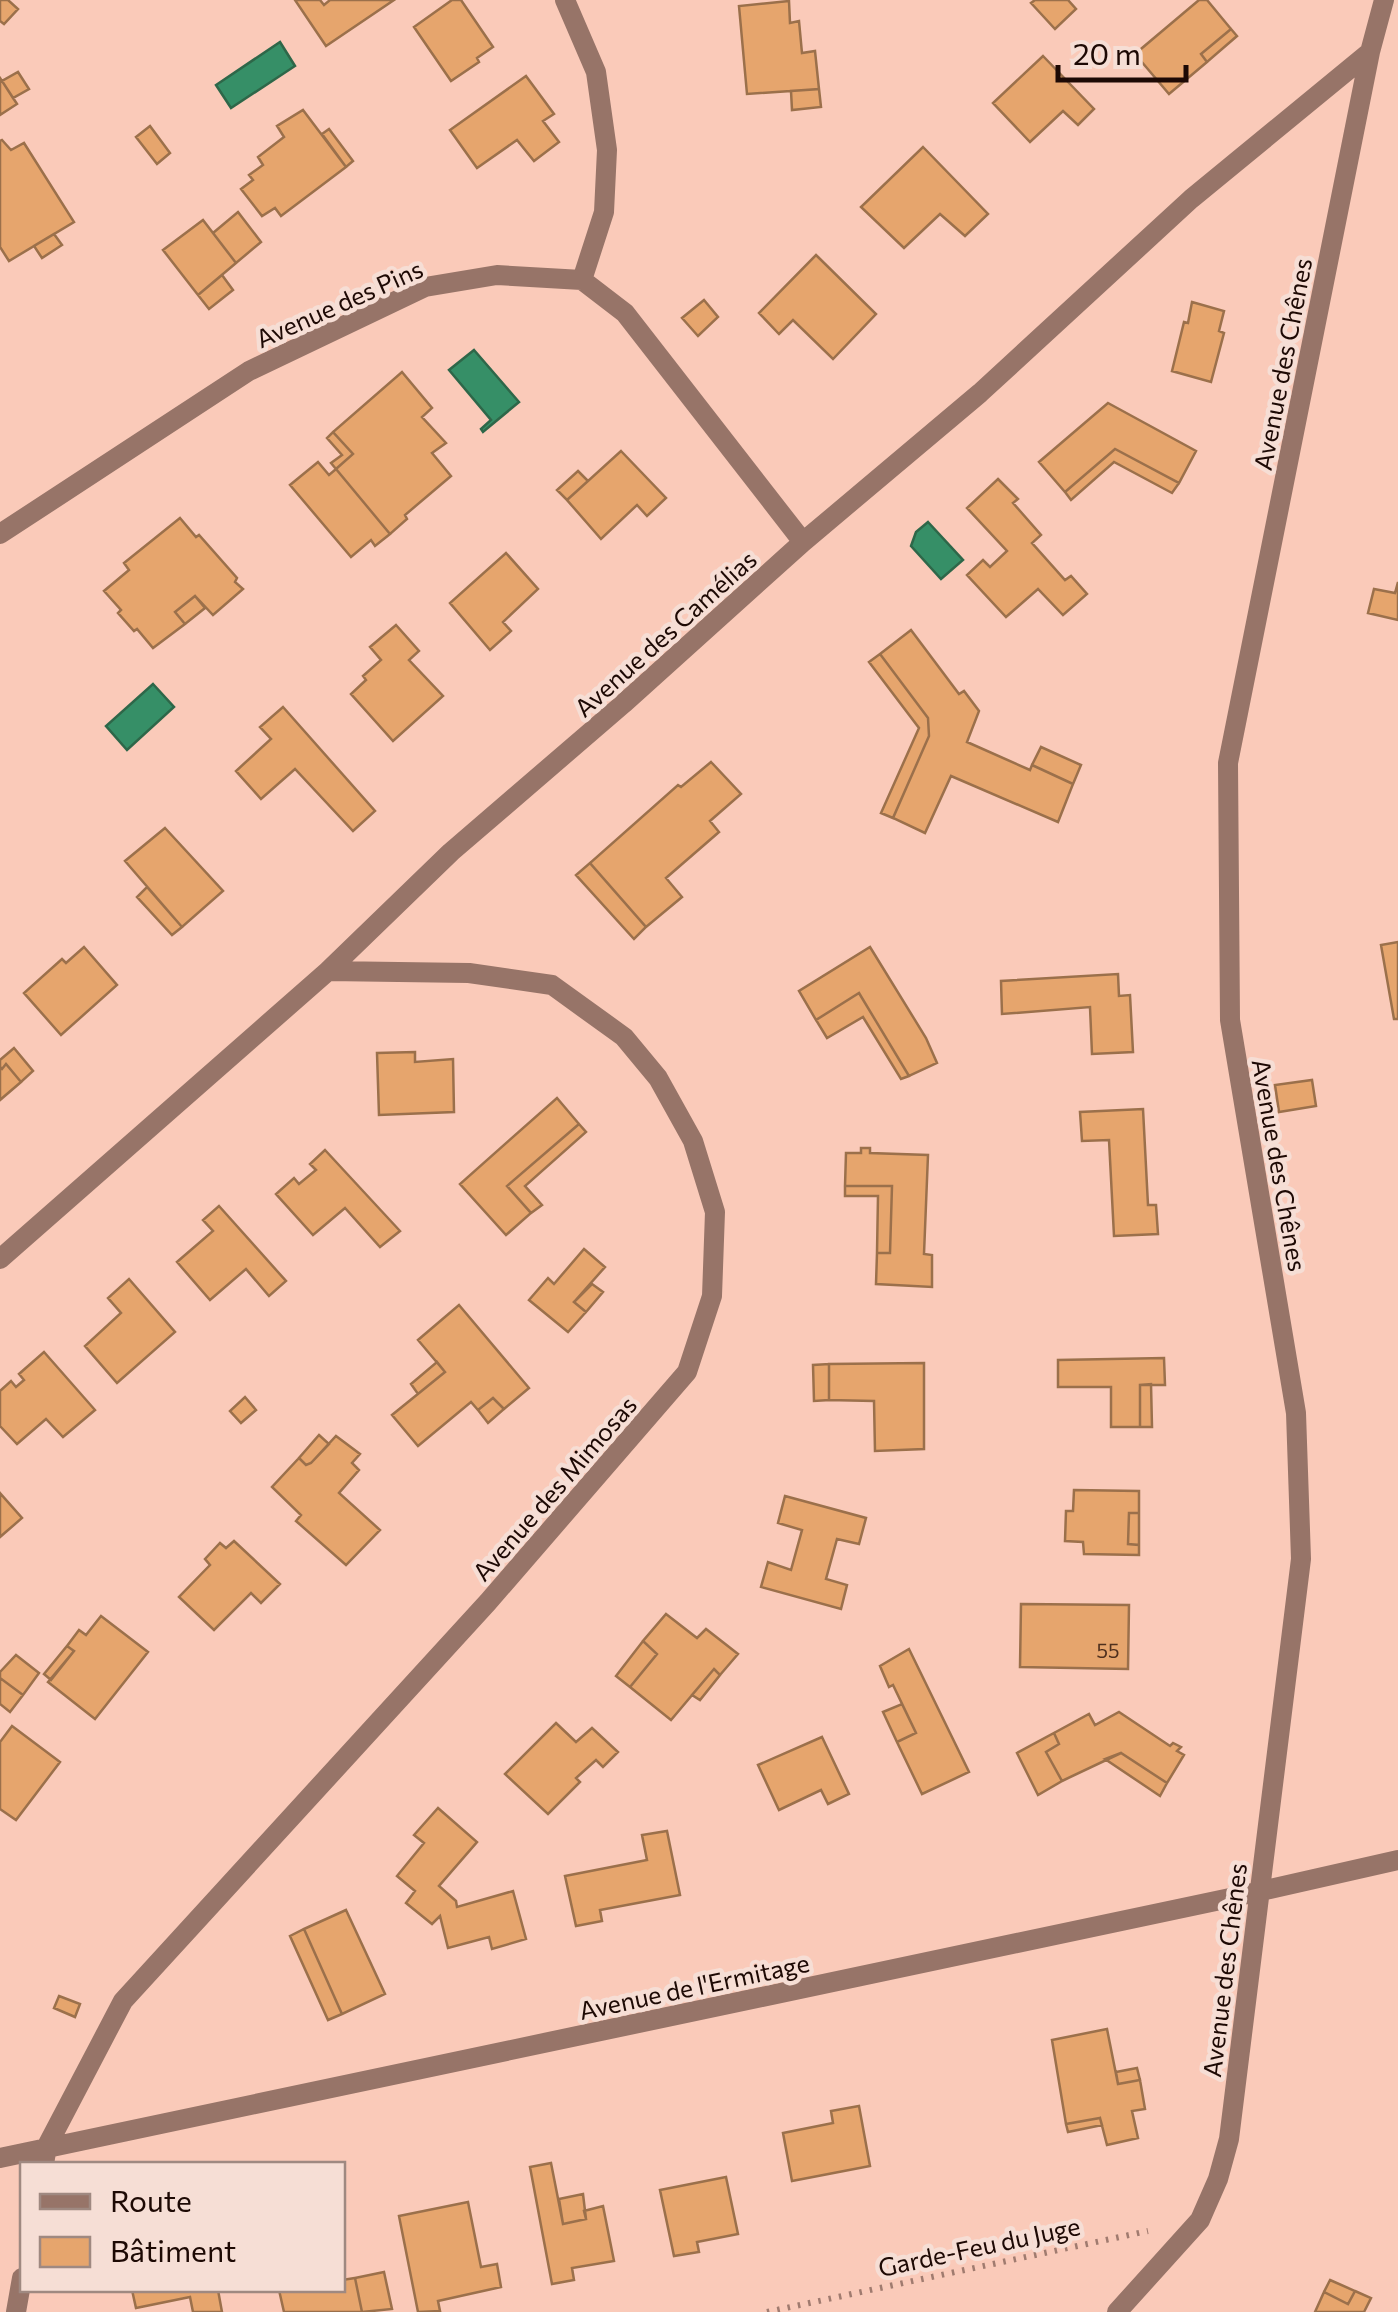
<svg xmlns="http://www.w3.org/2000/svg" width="1398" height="2312" viewBox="0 0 1398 2312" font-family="Commissioner,sans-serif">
<rect width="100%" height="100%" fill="#facab9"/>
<path fill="#368f67" stroke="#2e6749" stroke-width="2.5" d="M280,42L295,66L231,108L216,85Z
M474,350L519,402L483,432L481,429L491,420L449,370Z
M928,522L963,560L941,579L911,546L916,532Z
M153,684L174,707L127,750L106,726Z"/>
<path fill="#e6a56d" stroke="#9b704b" stroke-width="2.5" d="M0,0H8L18,9L4,24L0,21Z
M295,0H320L324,5L330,0H394L326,46Z
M452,0H461L493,47L477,58L479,62L451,81L414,27Z
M1035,0H1068L1076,9L1055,29L1031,3Z
M1199,0H1207L1231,29L1201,54L1207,62L1169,94L1135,54Z
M789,1L790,23L799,21L802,53L815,51L819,89L747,94L739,6Z
M1231,29L1237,36L1207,62L1201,54Z
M1043,56L1094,109L1078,125L1063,111L1030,142L993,103Z
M18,72L29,89L13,98L2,81Z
M526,76L554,114L543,121L559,142L534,161L517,140L477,168L450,130Z
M0,78L17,104L0,115Z
M819,89L821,107L792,110L791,91Z
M303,110L346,167L281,216L275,208L262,216L241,189L253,180L249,175L263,165L258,157L284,137L277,126Z
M150,126L170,153L157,164L136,137Z
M329,129L353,161L346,167L322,134Z
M2,140L11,150L24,143L74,222L9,261L0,247V141Z
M923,147L988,214L965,236L940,214L904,248L861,207Z
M238,212L261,242L236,263L213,233Z
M203,220L236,263L198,295L163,250Z
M54,234L62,245L42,258L34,246Z
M816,255L876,314L833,359L793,320L779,334L759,313Z
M222,275L233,290L209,309L198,295Z
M704,300L718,317L698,336L682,318Z
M1192,302L1224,311L1219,331L1224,333L1211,382L1172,371L1184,322L1188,323Z
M402,372L432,408L422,417L446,443L432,453L451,476L405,515L407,519L390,534L336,469L353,454L333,432Z
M1108,403L1196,451L1179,483L1115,449L1065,492L1039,462Z
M333,432L353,454L336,469L331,463L342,455L327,438Z
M1115,449L1179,483L1172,493L1114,462L1071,500L1065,492Z
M621,451L666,498L647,516L637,505L601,539L567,500Z
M318,462L329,475L336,469L390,534L375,546L371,540L351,557L290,485Z
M578,471L588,481L567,500L557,490Z
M998,479L1018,499L1013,503L1041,535L1032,543L1065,580L1071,576L1087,594L1063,615L1038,589L1006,617L967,575L983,560L990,567L1007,551L967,508Z
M180,518L196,537L199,535L237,578L235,582L243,589L213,615L195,596L175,612L185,624L153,648L137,629L134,631L118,613L121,610L104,591L129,570L124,563Z
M506,553L538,589L503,622L511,631L490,650L450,603Z
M1398,582V620L1368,613L1374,589L1395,593Z
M195,596L205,608L185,624L175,612Z
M396,625L419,651L409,660L443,696L393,741L351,694L366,680L363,676L381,660L370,647Z
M911,630L959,694L964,691L979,711L967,742L1030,770L1032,765L1073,784L1058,822L951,776L925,833L893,818L929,736L928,718L880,654Z
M880,654L928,718L929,736L893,818L881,813L919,728L869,662Z
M283,707L375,811L353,831L295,769L261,799L236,771L271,739L260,727Z
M1041,747L1081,765L1073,784L1032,765Z
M711,762L741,794L710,821L719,832L666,878L682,897L646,927L590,863L678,785L681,787Z
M165,828L223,891L182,927L125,861Z
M590,863L646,927L634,939L576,875Z
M147,887L182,927L172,935L137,897Z
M1398,942V1019H1394L1381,945Z
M84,947L117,985L61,1035L24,993L62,959L66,963Z
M870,947L926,1038L937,1063L909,1076L859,993L816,1020L799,991Z
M1118,974L1119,996L1130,995L1133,1052L1092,1054L1090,1007L1002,1014L1001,981Z
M859,993L909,1076L901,1079L863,1017L827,1038L816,1020Z
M14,1048L33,1071L21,1082L6,1064L2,1069L0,1067V1060Z
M415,1052V1062L453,1059L454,1112L379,1115L377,1053Z
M6,1064L21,1082L0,1100V1067L2,1069Z
M1312,1080L1316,1106L1279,1112L1275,1085Z
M557,1098L579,1124L507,1186L531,1213L506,1235L460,1184Z
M1143,1109L1148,1205H1156L1158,1234L1114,1236L1109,1140L1082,1141L1080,1112Z
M579,1124L586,1132L525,1186L542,1205L531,1213L507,1186Z
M861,1148H870V1153L928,1155L924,1254L932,1255V1287L876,1284L877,1253H890L892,1186H845L846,1153H861Z
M325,1150L400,1231L380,1247L345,1208L313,1235L276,1194L294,1178L299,1184L316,1170L310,1164Z
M845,1186H892L890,1253H877L878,1196H845Z
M219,1206L286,1281L269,1296L246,1269L210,1300L177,1262L213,1231L203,1220Z
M584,1249L605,1267L574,1302L586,1312L568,1332L529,1300L548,1278L554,1284Z
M129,1279L175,1332L117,1383L85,1346L121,1313L108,1298Z
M592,1284L603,1292L586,1312L574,1302Z
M459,1305L529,1388L504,1409L493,1398L478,1410L471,1402L418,1446L392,1415L445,1372L418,1340Z
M44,1352L95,1410L63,1437L46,1419L17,1444L0,1426V1391L11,1381L16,1387L24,1380L19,1374Z
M1164,1358L1165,1385H1140V1427H1111V1387H1058V1360Z
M437,1362L445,1372L418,1394L411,1384Z
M924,1363V1449L875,1451L874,1401L829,1400V1364Z
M829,1364V1400L814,1401L813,1365Z
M1151,1384L1152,1427H1140V1385Z
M245,1397L256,1410L241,1423L230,1411Z
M493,1398L504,1409L488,1423L478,1410Z
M319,1435L329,1444L311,1463L306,1465L299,1458Z
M336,1436L360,1454L352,1463L359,1470L339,1493L380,1530L346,1565L296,1521L301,1515L272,1487L299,1458L306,1465L311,1463Z
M1074,1490L1139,1491V1513H1129L1128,1544L1139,1545V1555L1084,1554L1083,1542L1065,1541L1066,1511H1073Z
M0,1493L22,1518L0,1537Z
M785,1496L866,1518L859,1544L837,1539L826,1579L847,1585L841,1609L761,1587L768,1562L791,1570L802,1530L778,1523Z
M1129,1513H1139V1545L1128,1544Z
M234,1541L280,1584L261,1603L251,1593L214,1630L179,1597L210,1565L205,1559L220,1543L226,1548Z
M1021,1604L1129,1605L1128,1669L1020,1667Z
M666,1614L697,1638L706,1629L738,1654L720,1675L714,1669L671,1720L630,1687L657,1654L643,1641Z
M101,1616L148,1652L95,1719L48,1682L74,1651L67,1646L79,1630L86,1635Z
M643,1641L657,1654L630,1687L616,1676Z
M67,1646L74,1651L51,1680L44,1674Z
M909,1649L969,1772L922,1794L897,1742L916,1733L893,1685L889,1687L880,1666Z
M16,1655L39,1673L23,1695L0,1678V1672Z
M714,1669L720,1675L700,1700L692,1695Z
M0,1678L23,1695L10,1712L0,1704Z
M902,1704L916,1733L897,1742L883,1712Z
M1119,1712L1170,1746L1173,1743L1181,1747L1177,1751L1184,1755L1167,1783L1121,1753L1062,1781L1046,1752L1059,1744L1054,1733L1089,1714L1095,1725Z
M556,1723L576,1742L592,1728L618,1752L603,1767L596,1760L576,1778L580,1782L548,1814L505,1774Z
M12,1726L60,1762L16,1820L0,1809V1742Z
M1054,1733L1059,1744L1046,1752L1062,1781L1038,1795L1017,1753Z
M822,1737L849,1794L828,1804L821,1790L779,1810L758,1765Z
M1121,1753L1167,1783L1160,1796L1105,1759Z
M438,1808L477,1842L439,1886L456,1901L457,1907L513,1891L526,1939L492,1949L489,1937L448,1948L440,1916L432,1924L406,1903L415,1891L397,1876L424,1843L414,1835Z
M667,1831L680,1895L600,1910L602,1921L576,1926L565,1876L647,1860L642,1835Z
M346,1910L385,1994L342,2014L304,1929Z
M304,1929L342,2014L328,2020L290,1936Z
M59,1996L80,2004L75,2017L54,2008Z
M1107,2029L1118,2084L1140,2080L1145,2109L1132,2111L1138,2138L1107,2145L1100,2118L1066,2124L1052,2040Z
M1137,2068L1140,2080L1118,2084L1116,2072Z
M859,2106L870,2166L792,2181L783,2133L833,2123L831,2111Z
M1100,2118L1102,2125L1068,2132L1066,2124Z
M551,2163L563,2224L586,2219L584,2211L603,2206L614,2261L572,2268L574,2280L552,2284L530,2167Z
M726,2177L738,2234L697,2242L699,2252L674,2256L660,2190Z
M583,2194L586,2219L563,2224L559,2199Z
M468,2202L481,2267L497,2264L501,2287L438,2301L440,2311L418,2312L399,2216Z
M384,2272L392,2309L362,2312L355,2278Z
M355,2278L362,2312H284L279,2290H342V2280Z
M1330,2280L1355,2291L1348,2304L1324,2292Z
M132,2290H218L222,2312H193L190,2297L136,2308Z
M1355,2291L1371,2298L1364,2312H1315L1324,2292L1348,2304Z"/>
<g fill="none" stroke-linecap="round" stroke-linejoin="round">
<path stroke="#a07b6f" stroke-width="6" stroke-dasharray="2.5 8" stroke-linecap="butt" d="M767,2312L1148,2231"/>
<path stroke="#977468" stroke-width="20" d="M565,0L596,72L607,150L604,212L582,280
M0,534L249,371L425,287L497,275L582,280L625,313L803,542
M0,1259L328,971L451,852L623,704L803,542L980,393L1191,199L1370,52
M0,2158L1230,1898L1398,1860
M44,2164L47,2146L123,2001L488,1602L687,1372L712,1296L715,1212L693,1141L658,1078L624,1037L552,985L469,973L328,971
M16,2312L22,2278
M1117,2312L1200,2220L1218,2179L1229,2139L1301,1559L1296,1413L1230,1020L1228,763L1370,52L1384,0"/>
</g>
<g text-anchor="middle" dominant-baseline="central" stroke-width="9" stroke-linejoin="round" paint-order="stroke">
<g font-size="20" fill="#4f301e">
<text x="1108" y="1650">55</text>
</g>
<g font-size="25" fill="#1d0904" stroke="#f6ded5">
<text transform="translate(339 303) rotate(-24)">Avenue des Pins</text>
<text transform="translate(1282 364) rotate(-79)">Avenue des Chênes</text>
<text transform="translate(665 633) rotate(-42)">Avenue des Camélias</text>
<text transform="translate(1280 1165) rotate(80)">Avenue des Chênes</text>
<text transform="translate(554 1488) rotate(-49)">Avenue des Mimosas</text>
<text transform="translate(1224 1970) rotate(-83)">Avenue des Chênes</text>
<text transform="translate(694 1986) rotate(-12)">Avenue de l'Ermitage</text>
<text transform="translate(979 2246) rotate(-12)">Garde-Feu du Juge</text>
</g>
</g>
<rect x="20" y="2162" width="325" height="130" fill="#f6ded5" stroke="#9f8981" stroke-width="2.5"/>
<rect x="40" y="2194" width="50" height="15" fill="#977468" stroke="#9f8981" stroke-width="2.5"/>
<text x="110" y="2212" font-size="30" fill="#1d0904">Route</text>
<rect x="40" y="2237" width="50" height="30" fill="#e6a56d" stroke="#9f8981" stroke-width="2.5"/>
<text x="110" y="2262" font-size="30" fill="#1d0904">Bâtiment</text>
<path d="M1058 65v15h128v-15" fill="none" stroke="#1d0904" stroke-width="5"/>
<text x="1073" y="65" font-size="30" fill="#1d0904" stroke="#f6ded5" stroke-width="8" paint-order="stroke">20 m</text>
</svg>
